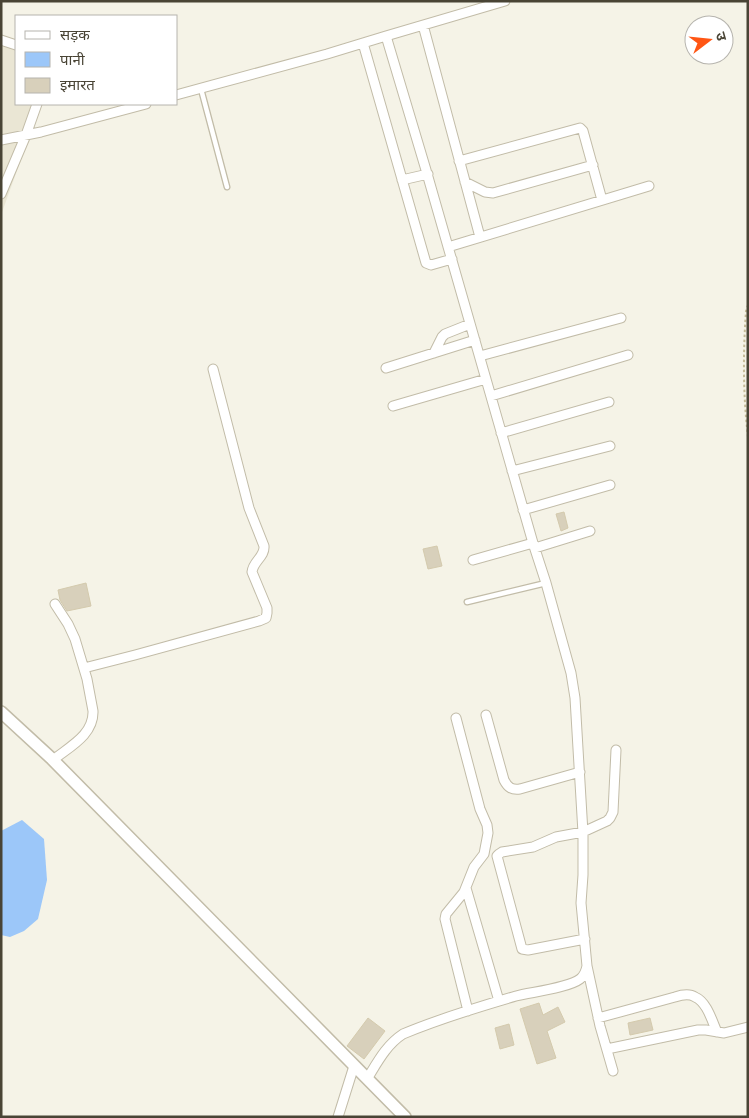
<svg xmlns="http://www.w3.org/2000/svg" width="749" height="1118" viewBox="0 0 749 1118" font-family="'Nunito Sans','Noto Sans Devanagari',sans-serif">
<rect width="100%" height="100%" fill="#f5f3e7"/>
<path fill="#eae6d4" d="M1,38L16,43V104H41L1,215Z"/>
<path fill="#9cc7f9" d="M22,820L44,839L47,880L38,919L24,931L10,937L1,935V831Z"/>
<path fill="#d8d0bb" stroke="#d4caad" d="M564,512L568,528L561,531L556,514Z
M437,546L442,566L428,569L423,549Z
M86,583L91,606L67,611L60,600L58,590Z
M539,1003L543,1015L558,1007L565,1022L547,1031L556,1058L537,1064L520,1009Z
M368,1018L385,1031L364,1059L347,1046Z
M650,1018L653,1030L630,1035L628,1023Z
M509,1024L514,1045L500,1049L495,1028Z"/>
<g fill="none" stroke-linecap="round" stroke-linejoin="round">
<g stroke="#c2bca8" stroke-width="7">
<path id="service" d="M201,89L227,187
M467,602L546,583"/>
</g>
<g stroke="#c2bca8" stroke-width="11">
<path id="minor" d="M423,25L480,237
M1,40L16,45
M363,43L426,263L431,265L452,259
M176,95L327,54L386,36L505,1
M1,140L41,132L146,104
M459,161L580,128L583,131L602,200
M402,180L428,174
M465,182L485,192L493,193L593,165
M1,194L26,135L37,104
M448,247L649,186
M434,353L442,337L445,334L470,324
M480,356L621,318
M386,368L475,340
M491,396L628,355
M393,406L486,379
M501,433L609,402
M512,471L610,446
M523,510L610,485
M535,548L590,531
M473,560L533,543
M84,668L135,655L259,621L266,618L267,613V608L252,572C253,561 265,557 264,546L249,508L213,369
M486,715L504,780C508,788 512,790 520,789L580,772
M456,718L480,809L487,825L488,833L484,854L474,867L464,892L446,914L445,919L468,1011
M53,760C69,747 94,735 93,711L87,679L75,639L68,624L55,604
M466,888L499,1001
M585,939L528,950L522,949L497,856L499,854L502,852L533,847L556,837L583,832L607,821L610,818L613,812L616,750
M587,966L600,1026L613,1071
M598,1018L675,997C681,995 689,993 695,997C707,1002 712,1021 717,1032
M607,1049L698,1030H706L724,1033L748,1027
M367,1079C377,1063 386,1045 403,1034C439,1019 478,1007 516,996C532,992 568,988 580,979C584,976 586,971 587,966L581,903L583,875V833L575,698L571,673L546,583L533,543L426,170L386,36
M338,1117L354,1066"/>
</g>
<g stroke="#c2bca8" stroke-width="14">
<path id="tertiary" d="M1,712L51,758L405,1117"/>
</g>
<path stroke="#c5bb98" stroke-width="2" stroke-dasharray="2.5 2.5" stroke-linecap="butt" d="M748,305L746,311C743,353 743,395 748,437"/>
<use href="#service" stroke="#fff" stroke-width="4.5"/>
<use href="#minor" stroke="#fff" stroke-width="9"/>
<use href="#tertiary" stroke="#fff" stroke-width="11"/>
</g>
<rect width="749" height="1118" fill="none" stroke="#494435" stroke-width="5"/>
<rect x="15" y="15" width="162" height="90" fill="#ffffff" stroke="#b6b4ae"/>
<rect x="25" y="31" width="25" height="8" fill="#ffffff" stroke="#b6b4ae"/>
<text x="60" y="40" font-size="15" fill="#494435">सड़क</text>
<rect x="25" y="52" width="25" height="15" fill="#9cc7f9" stroke="#b6b4ae"/>
<text x="60" y="65" font-size="15" fill="#494435">पानी</text>
<rect x="25" y="78" width="25" height="15" fill="#d8d0bb" stroke="#b6b4ae"/>
<text x="60" y="90" font-size="15" fill="#494435">इमारत</text>
<g transform="translate(709 40) rotate(74)"><circle r="24" fill="#ffffff" stroke="#b6b4ae"/>
<path d="M0-4L9 19L0 12L-9 19Z" fill="#ff5614"/>
<text y="-8" font-size="14" font-weight="bold" text-anchor="middle" fill="#494435">उ</text>
</g>
</svg>
